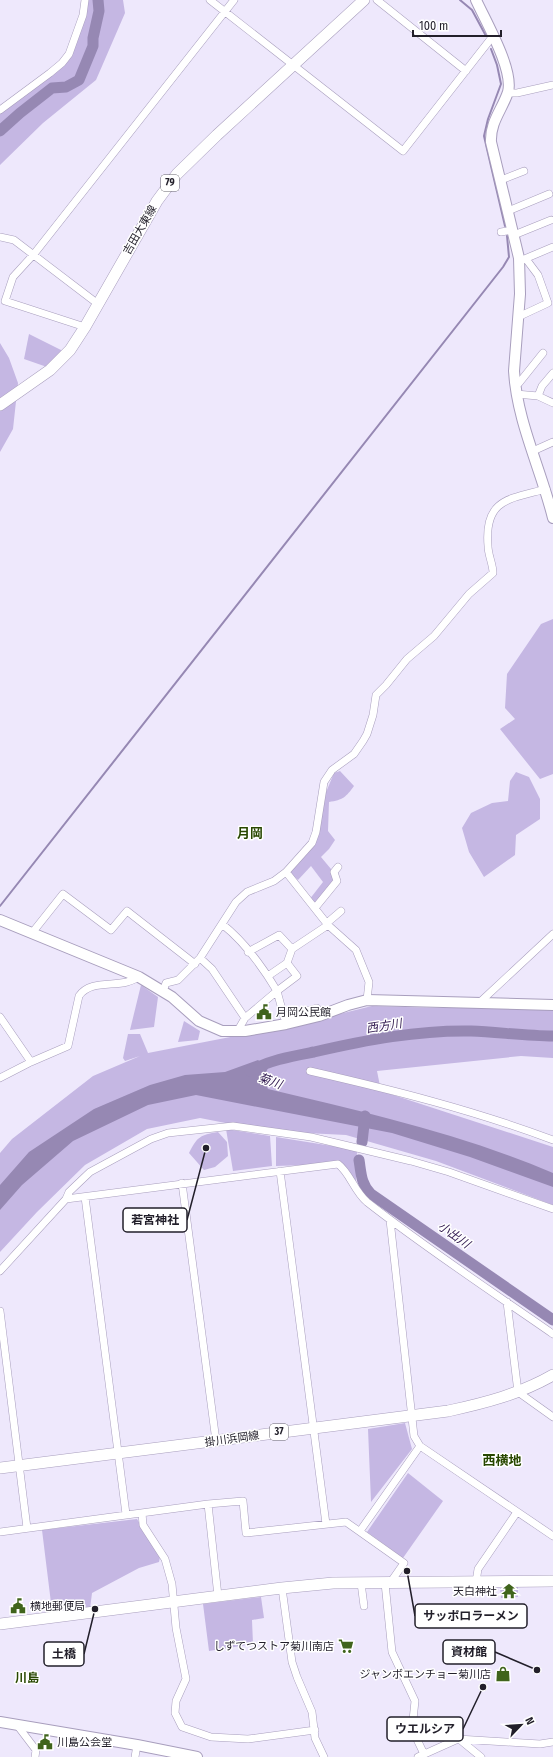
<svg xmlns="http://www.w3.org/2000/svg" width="553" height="1757" viewBox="0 0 553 1757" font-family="'Fira Sans Condensed','Noto Sans JP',sans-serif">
<rect width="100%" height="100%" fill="#eee8fc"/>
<path fill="#c5b7e3" d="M84,0H123L125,13L96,80L43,123L0,165V112L68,59Z
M29,334L63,351L47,367L24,359Z
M0,343L9,358L18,383L13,429L0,452Z
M553,619V774L540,779L500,729L515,719L505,708L507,674L541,624Z
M340,771L354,786C346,797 343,800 329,802L328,831L335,840L329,849L321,857L331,869L334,881L317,906L309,900L323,882L311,866L298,880L290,873L316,841L324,797L334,773Z
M516,772L529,777L540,799V819L516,835L515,855L484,877L469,852L462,828L471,813L492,803L508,801L510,781Z
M141,985L158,997L154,1027L130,1030Z
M372,1006L438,1008L553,1007V1058L521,1056L377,1071L381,1091L553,1147V1205L436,1161L346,1135L266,1131L200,1118L147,1129L85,1165L37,1212L0,1252V1153L12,1139L93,1076L140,1056L125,1061L123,1058L128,1034H140L148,1053L303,1023Z
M184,1021L200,1031L198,1040L178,1042Z
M226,1129L270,1136L272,1166L233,1171Z
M218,1132L227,1142L228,1156L215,1167L204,1170L189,1153C197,1137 200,1135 218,1132Z
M276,1137L357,1150L356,1186L337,1164L276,1166Z
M405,1423L412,1449L371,1502L368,1429Z
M408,1473L443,1501L403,1558L367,1532Z
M137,1519L160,1557L159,1562L139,1568L92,1593L90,1609L52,1611L42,1530Z
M518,1587V1597L501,1598L500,1588Z
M261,1597L264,1618L252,1620L253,1644L209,1651L203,1604Z"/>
<path fill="#9688b3" d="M258,1060L268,1068L263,1079L268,1089C364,1112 462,1134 553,1173V1187L470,1157L392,1133L196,1095L148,1105L73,1141L22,1185L0,1210V1185L29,1152L94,1109L150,1085L185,1075L225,1072Z"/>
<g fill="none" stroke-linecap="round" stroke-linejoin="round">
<path stroke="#9688b3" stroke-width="2" d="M460,0L472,10L486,36
M491,49L497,65L501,84L488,119L484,136L505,226
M0,906L503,267L509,257L507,236"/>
<path stroke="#9688b3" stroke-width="11" d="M0,131L20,113L52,88L66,87L79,80L93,46V38L99,11L98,0
M250,1071C269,1060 293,1056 314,1052C366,1040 418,1030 471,1031C498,1032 526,1036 553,1036
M362,1142L365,1116
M359,1160C361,1172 361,1185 371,1194L553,1320"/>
<g stroke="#a89ebd" stroke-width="8">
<path id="street" d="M210,0L403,151L493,36
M377,0L466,71
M507,93H517L553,85
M0,110L50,73L62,63L69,54L83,15L85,0
M501,180L524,171
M508,211L549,194
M501,232L513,230
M514,235L551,220
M0,237L14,240L98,304
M522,260L553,247
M518,317L548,303L538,275L526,259
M85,327L5,301L13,277L34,254L234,0
M515,383H519L543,353
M516,394L538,396L542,386L553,373
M538,396L553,403
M533,451L553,442
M286,872L328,925L356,950L369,982L367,1000
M315,908L337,881L334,872L338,867
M327,923L341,911
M222,924C245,942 262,966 277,991L245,1018
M32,933L63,894L111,930L127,911L195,964
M248,952L279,935L292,949L328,925
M200,958L212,969L245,1018L237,1032
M287,963L297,976L277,991L284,1017L317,1008L322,1015
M268,976L287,963L292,949
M163,991L166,983L178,980L200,958L236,902L247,892L274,881L286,872L312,843L316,832L324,782L332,770L354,754L363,741L367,734L373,715L376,695L386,685L407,659L434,636L469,594L493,573C493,564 488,555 488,546C484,499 509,499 546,489
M479,1003L553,934
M0,1017L31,1062
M310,1071C393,1090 473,1110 553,1140
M0,1078L31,1062L68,1046L79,996C89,981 111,986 127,982C131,981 135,979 139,977
M280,1171L326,1524
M182,1183L216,1441
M85,1197L126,1514
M66,1199L338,1164C350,1173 354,1191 367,1202C427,1249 491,1291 553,1334
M390,1220L414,1436L420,1446L553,1536
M0,1271L66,1199L69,1192L90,1172L151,1139L168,1133L233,1126L311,1137L411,1161L449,1172L553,1209
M507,1302L518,1392L553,1417
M0,1311L27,1528
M208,1504L218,1596
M142,1513L143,1525L165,1559L172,1584L176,1628L186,1679L176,1701L175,1713L182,1727L211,1737L248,1739L315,1730
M360,1531L420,1446
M0,1532L208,1504L243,1501L246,1533L346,1522L404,1563L390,1583
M476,1582L478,1569L517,1512
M361,1583L364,1606
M385,1583L392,1652L415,1701L412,1729L424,1754
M282,1588L292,1662L297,1677L312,1712L315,1738L324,1757
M17,1725L36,1750L35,1757
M459,1739L481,1757
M135,1757L137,1745
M418,1757L458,1739L540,1744L553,1742"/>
</g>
<g stroke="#a89ebd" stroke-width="12">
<path id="secondary" d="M476,0C486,22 514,70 508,92C502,110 490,122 491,142L519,258L520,294L514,371C517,422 541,469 553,518
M0,920L139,977L172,997L199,1021L222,1031H245L286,1024L319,1016L348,1005L367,1000L553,1005
M0,1722L137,1745L197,1757"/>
</g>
<g stroke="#a89ebd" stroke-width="12">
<path id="primary" d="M0,405L50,370L70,350L85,327L157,201L177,174L217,135L364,0
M0,1468L448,1411C485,1403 520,1394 553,1375
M0,1624L282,1588L333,1583L553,1581"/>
</g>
<use href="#street" stroke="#fff" stroke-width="7"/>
<use href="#secondary" stroke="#fff" stroke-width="10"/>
<use href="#primary" stroke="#fff" stroke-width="11"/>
</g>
<defs>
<g id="civic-bare" transform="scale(1.2)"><path d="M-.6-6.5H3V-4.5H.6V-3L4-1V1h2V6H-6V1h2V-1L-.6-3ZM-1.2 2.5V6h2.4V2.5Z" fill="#40641c" stroke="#fff" stroke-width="2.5" paint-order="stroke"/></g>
<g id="temple-bare" transform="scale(1.2)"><path d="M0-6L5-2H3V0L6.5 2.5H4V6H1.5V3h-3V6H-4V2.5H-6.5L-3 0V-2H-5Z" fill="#40641c" stroke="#fff" stroke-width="2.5" paint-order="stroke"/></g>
<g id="supermarket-bare" transform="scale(1.2)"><path d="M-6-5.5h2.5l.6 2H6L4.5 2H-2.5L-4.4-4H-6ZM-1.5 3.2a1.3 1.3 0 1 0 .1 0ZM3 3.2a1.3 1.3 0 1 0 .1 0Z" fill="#40641c" stroke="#fff" stroke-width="2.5" paint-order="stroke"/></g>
<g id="shop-bare" transform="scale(1.2)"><path d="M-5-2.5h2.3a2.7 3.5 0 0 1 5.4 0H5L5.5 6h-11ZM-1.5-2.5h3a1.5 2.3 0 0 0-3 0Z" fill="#40641c" stroke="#fff" stroke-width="2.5" paint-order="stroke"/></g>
</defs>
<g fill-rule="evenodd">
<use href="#civic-bare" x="264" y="1012"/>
<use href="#temple-bare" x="509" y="1591"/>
<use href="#civic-bare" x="18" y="1606"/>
<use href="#supermarket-bare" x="346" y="1646"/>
<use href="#shop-bare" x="503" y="1674"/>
<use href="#civic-bare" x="45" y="1742"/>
</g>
<g text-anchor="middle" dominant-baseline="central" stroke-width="3" stroke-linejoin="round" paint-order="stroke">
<g fill="#fff" stroke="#64626a" stroke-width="1">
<rect x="161" y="175" width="18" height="16" rx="3"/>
<rect x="270" y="1424" width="18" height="16" rx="3"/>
</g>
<g font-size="10" font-weight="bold" fill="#221f2a">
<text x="170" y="183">79</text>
<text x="279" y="1432">37</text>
</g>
<g font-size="11" fill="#221f2a" stroke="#fff">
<text transform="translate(140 230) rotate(-60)">吉田大東線</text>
<text transform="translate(232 1439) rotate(-8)">掛川浜岡線</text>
</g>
<g font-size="11" fill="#221f2a" stroke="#fff" text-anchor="start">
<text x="276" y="1012">月岡公民館</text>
<text x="497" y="1591" text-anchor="end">天白神社</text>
<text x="30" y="1606">横地郵便局</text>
<text x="334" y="1646" text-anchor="end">しずてつストア菊川南店</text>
<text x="491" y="1674" text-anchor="end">ジャンボエンチョー菊川店</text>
<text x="57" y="1742">川島公会堂</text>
</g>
<g font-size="12" font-style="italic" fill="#311a50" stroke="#fff">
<text transform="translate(384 1026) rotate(-9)">西方川</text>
<text transform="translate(270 1081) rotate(20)">菊川</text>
<text transform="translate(454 1235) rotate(35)">小出川</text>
</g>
<g font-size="12" font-weight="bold" fill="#284700" stroke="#fff">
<text x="27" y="1678">川島</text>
</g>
<g font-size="13" font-weight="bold" fill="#284700" stroke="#fff">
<text x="250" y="833">月岡</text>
<text x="502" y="1460">西横地</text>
</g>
</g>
<path fill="none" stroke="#221f2a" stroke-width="1.5" d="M206 1148L187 1220M407 1571L415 1616M537 1670L495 1652M95 1609L84 1654M483 1687L463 1729"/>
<g fill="#221f2a" stroke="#fff" stroke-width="1.5">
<circle cx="206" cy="1148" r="4"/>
<circle cx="407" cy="1571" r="4"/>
<circle cx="537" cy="1670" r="4"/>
<circle cx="95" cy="1609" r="4"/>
<circle cx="483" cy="1687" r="4"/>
</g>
<g fill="#fff" stroke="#221f2a" stroke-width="1.5">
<rect x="123" y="1208" width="64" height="24" rx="4"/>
<rect x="415" y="1604" width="112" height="24" rx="4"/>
<rect x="443" y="1640" width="52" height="24" rx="4"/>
<rect x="44" y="1642" width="40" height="24" rx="4"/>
<rect x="387" y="1717" width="76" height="24" rx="4"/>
</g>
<g font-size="12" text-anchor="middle" font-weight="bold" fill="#221f2a">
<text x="155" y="1224">若宮神社</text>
<text x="471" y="1620">サッポロラーメン</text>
<text x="469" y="1656">資材館</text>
<text x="64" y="1658">土橋</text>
<text x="425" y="1733">ウエルシア</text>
</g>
<g transform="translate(521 1725) rotate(65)" stroke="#ffffff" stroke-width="3" paint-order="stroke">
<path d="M0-3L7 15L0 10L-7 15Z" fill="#221f2a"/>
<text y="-6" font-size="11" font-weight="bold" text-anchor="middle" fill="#221f2a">N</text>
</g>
<path d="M413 30v6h88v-6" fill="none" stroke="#221f2a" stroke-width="2"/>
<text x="419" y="30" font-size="12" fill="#221f2a" stroke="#ffffff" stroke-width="3" paint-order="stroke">100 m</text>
</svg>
